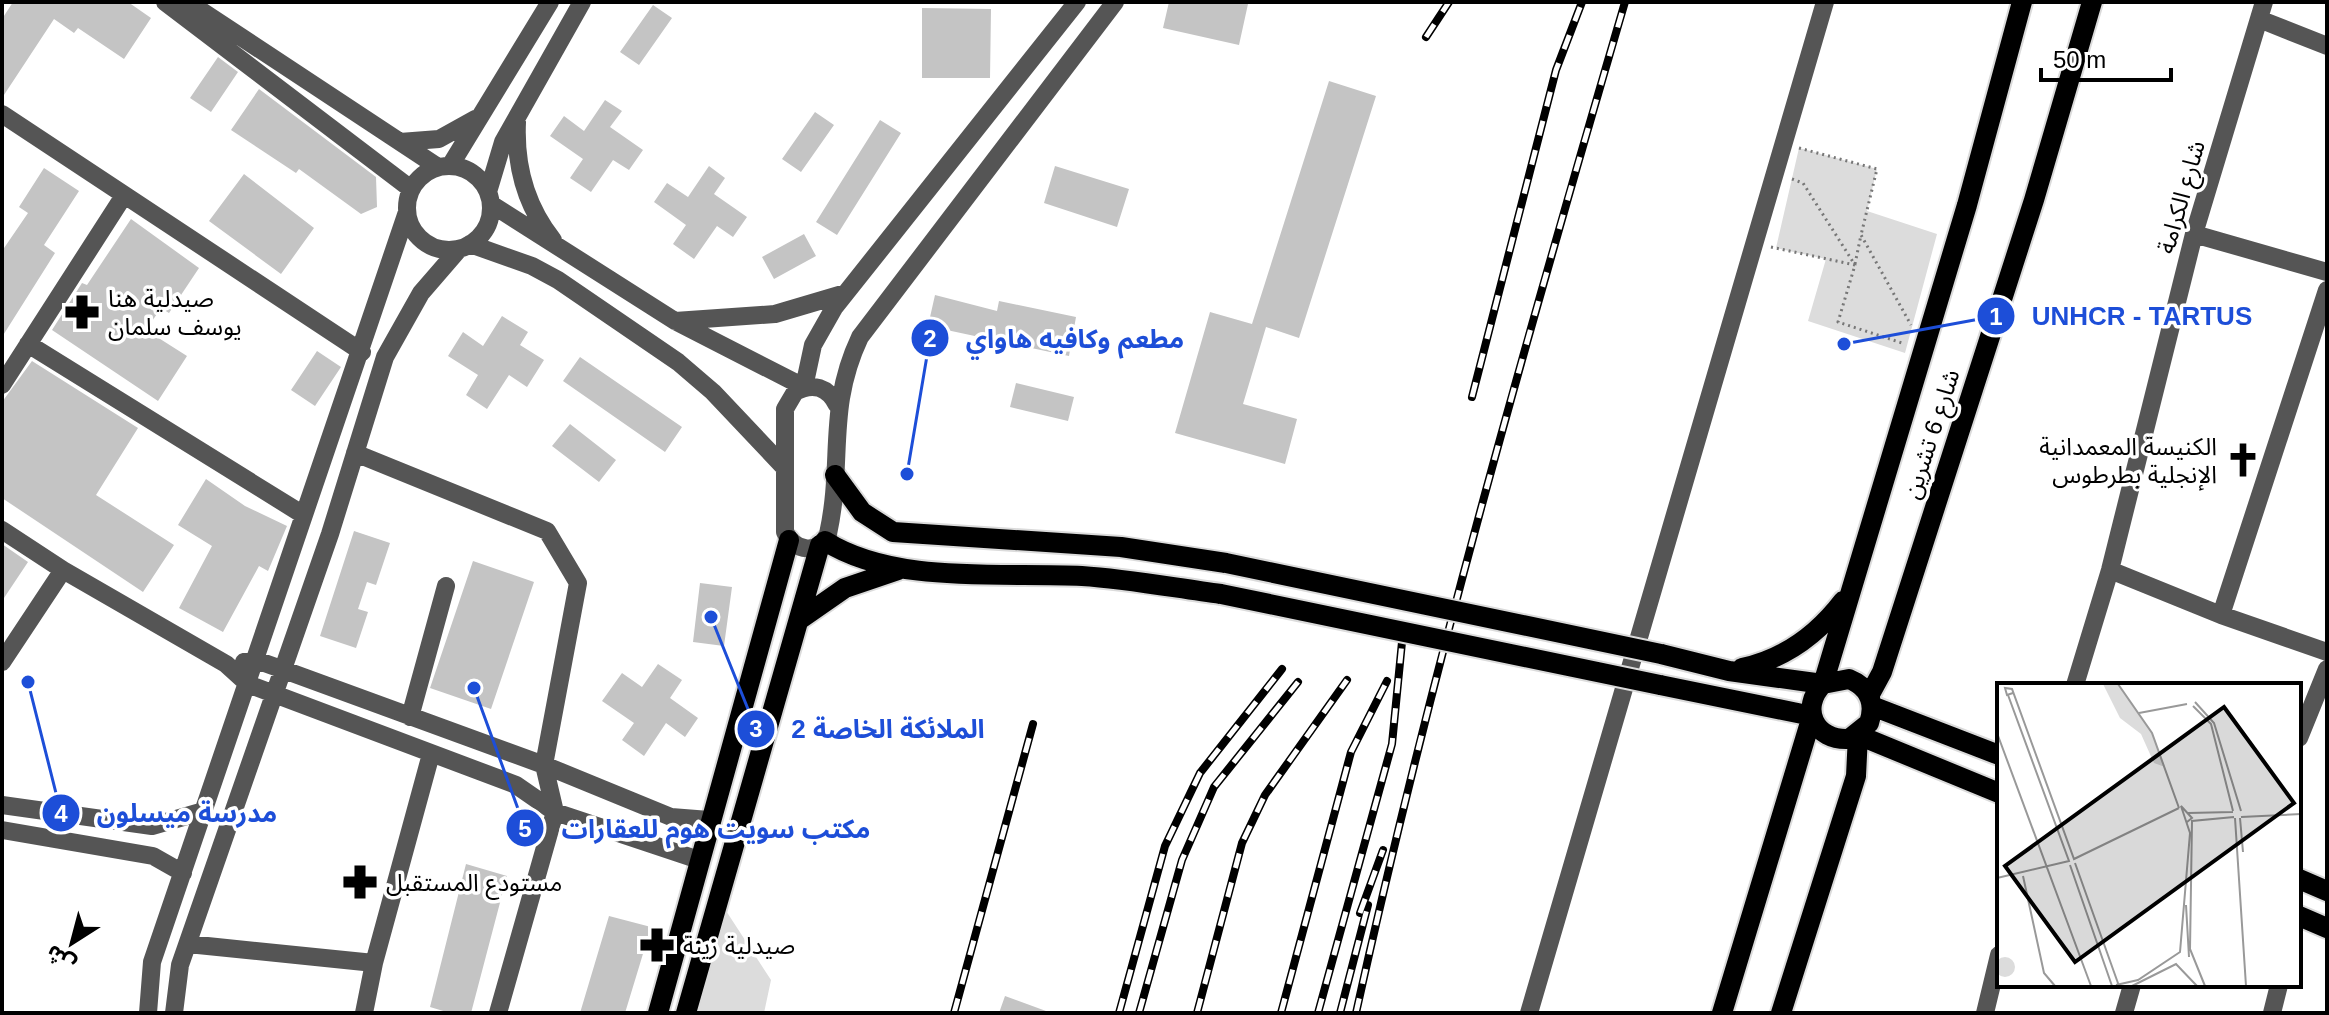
<svg xmlns="http://www.w3.org/2000/svg" width="2329" height="1015" viewBox="0 0 2329 1015" font-family="Helvetica,'Noto Sans Arabic',sans-serif">
<rect width="100%" height="100%" fill="#fff"/>
<path fill="#dcdcdc" d="M1799,148L1877,169L1867,211L1937,234L1905,353L1808,321L1826,259L1776,248Z
M719,900L771,980L764,1013H686Z"/>
<path fill="#c4c4c4" d="M13,2H128L151,18L124,59L78,28L74,33L54,19L2,98V19Z
M1169,2L1248,4L1239,45L1163,28Z
M653,5L672,18L639,65L620,52Z
M922,8L991,9L990,78H922Z
M218,57L238,72L211,112L190,98Z
M1329,81L1376,96L1299,338L1266,327L1243,404L1297,419L1285,464L1175,433L1210,312L1252,324Z
M259,89L376,177L377,207L361,214L299,169L296,173L231,130Z
M605,100L622,111L610,127L643,150L629,170L613,160L591,192L570,178L583,159L550,136L564,116L584,131Z
M815,112L834,125L801,172L782,159Z
M880,120L901,133L837,235L816,222Z
M709,166L725,178L714,194L747,217L733,237L717,226L694,259L673,244L686,225L654,202L667,183L688,197Z
M1055,166L1129,189L1117,227L1044,203Z
M44,168L79,191L44,245L55,253L2,337V251L28,213L19,207Z
M244,174L314,228L281,274L209,221Z
M131,219L199,268L169,313L161,308L146,330L187,356L158,401L52,330L82,283L87,285Z
M804,234L816,256L774,279L762,257Z
M935,295L997,311L999,301L1076,317L1069,356L928,326Z
M502,316L528,332L520,345L544,360L527,387L509,375L487,409L466,395L478,375L448,356L463,332L483,346Z
M317,351L341,367L315,406L291,390Z
M580,357L682,427L665,452L563,381Z
M32,361L138,428L96,495L174,545L143,592L2,498V402Z
M1016,383L1074,397L1068,421L1010,407Z
M570,424L616,460L599,482L552,446Z
M206,479L245,506L287,526L268,571L259,566L223,632L179,608L212,546L178,525Z
M354,531L390,543L376,585L367,582L358,609L368,612L356,648L320,636Z
M2,544L28,562L2,601Z
M473,561L534,582L491,709L430,688Z
M700,583L732,587L724,646L693,642Z
M658,664L682,680L670,698L698,718L685,737L666,723L644,756L622,740L634,723L602,701L622,673L642,687Z
M466,864L507,876L471,1013H450L430,1007Z
M609,916L651,927L639,967L625,1013H580Z
M1005,996L1046,1011V1013H999Z"/>
<g fill="none" stroke-linecap="round" stroke-linejoin="round">
<g stroke="#dbdbdb" stroke-width="24">
<path id="major" d="M835,475L862,512L893,532L1121,547L1226,563
M825,541C894,585 1002,572 1082,576C1128,579 1175,588 1221,594
M799,620L845,588L898,570
M1661,654L1729,671L1823,684L1849,679C1869,687 1876,703 1869,723L1849,739C1815,741 1799,708 1823,684L1967,205L2022,2
M1742,668C1784,659 1817,635 1843,601
M1660,685L1812,716L1722,1013
M1869,696L1882,672L2034,200L2092,2
M1872,706L1999,755
M2299,879L2327,891
M2299,916L2327,928
M658,1013L789,540
M686,1013L820,545
M1781,1013L1856,776L1858,735L1999,793"/>
</g>
<path stroke="#777" stroke-width="3" stroke-dasharray="2 4" stroke-linecap="butt" d="M1799,148L1877,169L1861,235
M1792,179L1803,183L1855,265
M1771,247L1855,265L1838,322L1905,344
M1855,264L1861,235L1911,325"/>
<path stroke="#555" stroke-width="18" d="M165,2L411,189
M188,2L438,167
M2259,19L2327,46
M2,114L362,352
M517,122C515,165 526,206 553,240
M400,142L439,139L475,119
M450,166L550,2
M407 208a42 42 0 1 1 84 0a42 42 0 1 1-84 0Z
M488,192L503,142L582,2
M491,204L675,321L804,387L813,345L834,308L1077,2
M2194,234L2327,272
M470,244L532,266L558,280L678,362L713,392L782,465
M675,321L775,314L846,293
M28,344L302,514
M2,385L123,197
M837,405C828,387 813,382 795,392L785,409V532C795,552 819,555 828,534C844,461 826,409 860,337L1115,2
M355,453L547,531L578,583L544,765L555,812L498,1013
M2,530L63,570L226,664L248,684L516,785L555,812L699,860
M2110,570L2221,615L2327,652
M2221,615L2327,290
M2,662L63,570
M244,662L256,660L284,670L544,765L671,817L709,820
M2075,685L2110,570L2194,234L2264,2
M410,717L446,586
M2299,738L2327,669
M2,805L152,826L204,811
M2,830L153,856L183,873
M188,944L374,963
M148,1013L152,962L407,212
M174,1013L180,965L330,534L385,357L421,293L459,249
M364,1013L374,963L431,754
M1529,1013L1825,2
M1985,1013L1999,955
M2124,1013L2132,985
M2272,1013L2279,985"/>
<use href="#major" stroke="#000" stroke-width="20"/>
<g stroke="#000" stroke-width="8">
<path id="rail" d="M1426,37L1449,2
M1472,397L1556,70L1582,2
M1360,913L1383,850
M954,1013L1033,724
M1119,1013L1165,846L1200,773L1282,669
M1139,1013L1182,860L1214,787L1298,682
M1197,1013L1242,843L1265,795L1347,680
M1281,1013L1351,752L1387,681
M1318,1013L1392,744L1402,642
M1340,1013L1368,905
M1356,1013C1431,672 1527,337 1625,2"/>
</g>
<use href="#rail" stroke="#fff" stroke-width="5" stroke-dasharray="15" stroke-linecap="butt"/>
<g stroke="#dbdbdb" stroke-width="24" stroke-linecap="butt">
<path id="major-bridge" d="M1226,563L1661,654
M1221,594L1660,685"/>
</g>
<use href="#major-bridge" stroke="#000" stroke-width="20"/>
</g>
<defs>
<g id="pharmacy-bare" transform="scale(2.76)"><path d="M-2-6h4v4h4v4h-4v4h-4v-4h-4v-4h4Z" fill="#000" stroke="#fff" stroke-width="2.5" paint-order="stroke"/></g>
<g id="church-bare" transform="scale(2.76)"><path d="M-1.2-6h2.4v3.5h3.3v2.4h-3.3V6h-2.4V-.1h-3.3v-2.4h3.3Z" fill="#000" stroke="#fff" stroke-width="2.5" paint-order="stroke"/></g>
</defs>
<g fill-rule="evenodd">
<use href="#pharmacy-bare" x="82" y="312"/>
<use href="#church-bare" x="2243" y="460"/>
<use href="#pharmacy-bare" x="360" y="882"/>
<use href="#pharmacy-bare" x="657" y="945"/>
</g>
<g text-anchor="middle" dominant-baseline="central" stroke-width="7" stroke-linejoin="round" paint-order="stroke">
<g font-size="24" fill="#000" stroke="#fff">
<text transform="translate(2181 197) rotate(-74)">شارع الكرامة</text>
<text transform="translate(1931 434) rotate(-72)">شارع 6 تشرين</text>
</g>
<g font-size="24" fill="#000" stroke="#fff" text-anchor="start">
<text x="108" y="298">صيدلية هنا<tspan x="108" dy="28">يوسف سلمان</tspan></text>
<text x="2217" y="446" text-anchor="end">الكنيسة المعمدانية<tspan x="2217" dy="28">الإنجلية بطرطوس</tspan></text>
<text x="386" y="882">مستودع المستقبل</text>
<text x="683" y="945">صيدلية زينة</text>
</g>
</g>
<g transform="translate(1997 683)">
<rect width="304" height="304" fill="#fff"/>
<path d="M106,1H121L155,50L168,84L157,80L144,51L123,35ZM-2 284a10 10 0 1 1 20 0a10 10 0 1 1-20 0Z" fill="#dcdcdc"/>
<path fill="none" stroke="#999" stroke-width="2" d="M121,1L155,50L182,125M16,10L10,12L8,5L15,6L77,176L182,125M198,19L217,40L244,128M196,23L214,41L236,128M142,30L190,21M0,50L94,303M191,130L236,129M244,134L304,131M238,135L249,303M243,135L246,169M78,180L122,303M73,182L115,303M26,193L47,290L58,303M0,195L72,178L11,12M189,222L192,274M119,302L141,297L183,269L193,150L184,123L195,135L190,139M135,303L179,281L200,303M208,303L193,266L195,138L237,134"/>
<path fill="#000" fill-opacity="0.15" stroke="#000" stroke-width="4" d="M227,24L297,120L78,279L8,183Z"/>
<rect width="304" height="304" fill="none" stroke="#000" stroke-width="4"/>
</g>
<path fill="none" stroke="#1d4ed8" stroke-width="3" d="M1844 344L1996 316M907 474L930 338M711 617L756 729M28 682L61 813M474 688L525 828"/>
<g fill="#1d4ed8" stroke="#fff" stroke-width="3">
<circle cx="1844" cy="344" r="8"/>
<circle cx="907" cy="474" r="8"/>
<circle cx="711" cy="617" r="8"/>
<circle cx="28" cy="682" r="8"/>
<circle cx="474" cy="688" r="8"/>
<circle cx="1996" cy="316" r="20"/>
<circle cx="930" cy="338" r="20"/>
<circle cx="756" cy="729" r="20"/>
<circle cx="61" cy="813" r="20"/>
<circle cx="525" cy="828" r="20"/>
</g>
<g font-size="24" text-anchor="middle" font-weight="bold" fill="#fff">
<text x="1996" y="325">1</text>
<text x="930" y="347">2</text>
<text x="756" y="737">3</text>
<text x="61" y="822">4</text>
<text x="525" y="837">5</text>
</g>
<g font-size="26" text-anchor="middle" font-weight="bold" fill="#1d4ed8" stroke="#fff" stroke-width="7" stroke-linejoin="round" paint-order="stroke">
<text x="2142" y="325">UNHCR - TARTUS</text>
<text x="1075" y="348">مطعم وكافيه هاواي</text>
<text x="888" y="738">الملائكة الخاصة 2</text>
<text x="187" y="822">مدرسة ميسلون</text>
<text x="716" y="838">مكتب سويت هوم للعقارات</text>
</g>
<rect width="2329" height="1015" fill="none" stroke="#000000" stroke-width="8"/>
<g transform="translate(72 943) rotate(216)" stroke="#ffffff" stroke-width="6" paint-order="stroke">
<path d="M0-6L14 30L0 20L-14 30Z" fill="#000000"/>
<text y="-12" font-size="22" font-weight="bold" text-anchor="middle" fill="#000000">ش</text>
</g>
<path d="M2041 68v12h130v-12" fill="none" stroke="#000000" stroke-width="4"/>
<text x="2053" y="68" font-size="24" fill="#000000" stroke="#ffffff" stroke-width="6" paint-order="stroke">50 m</text>
</svg>
